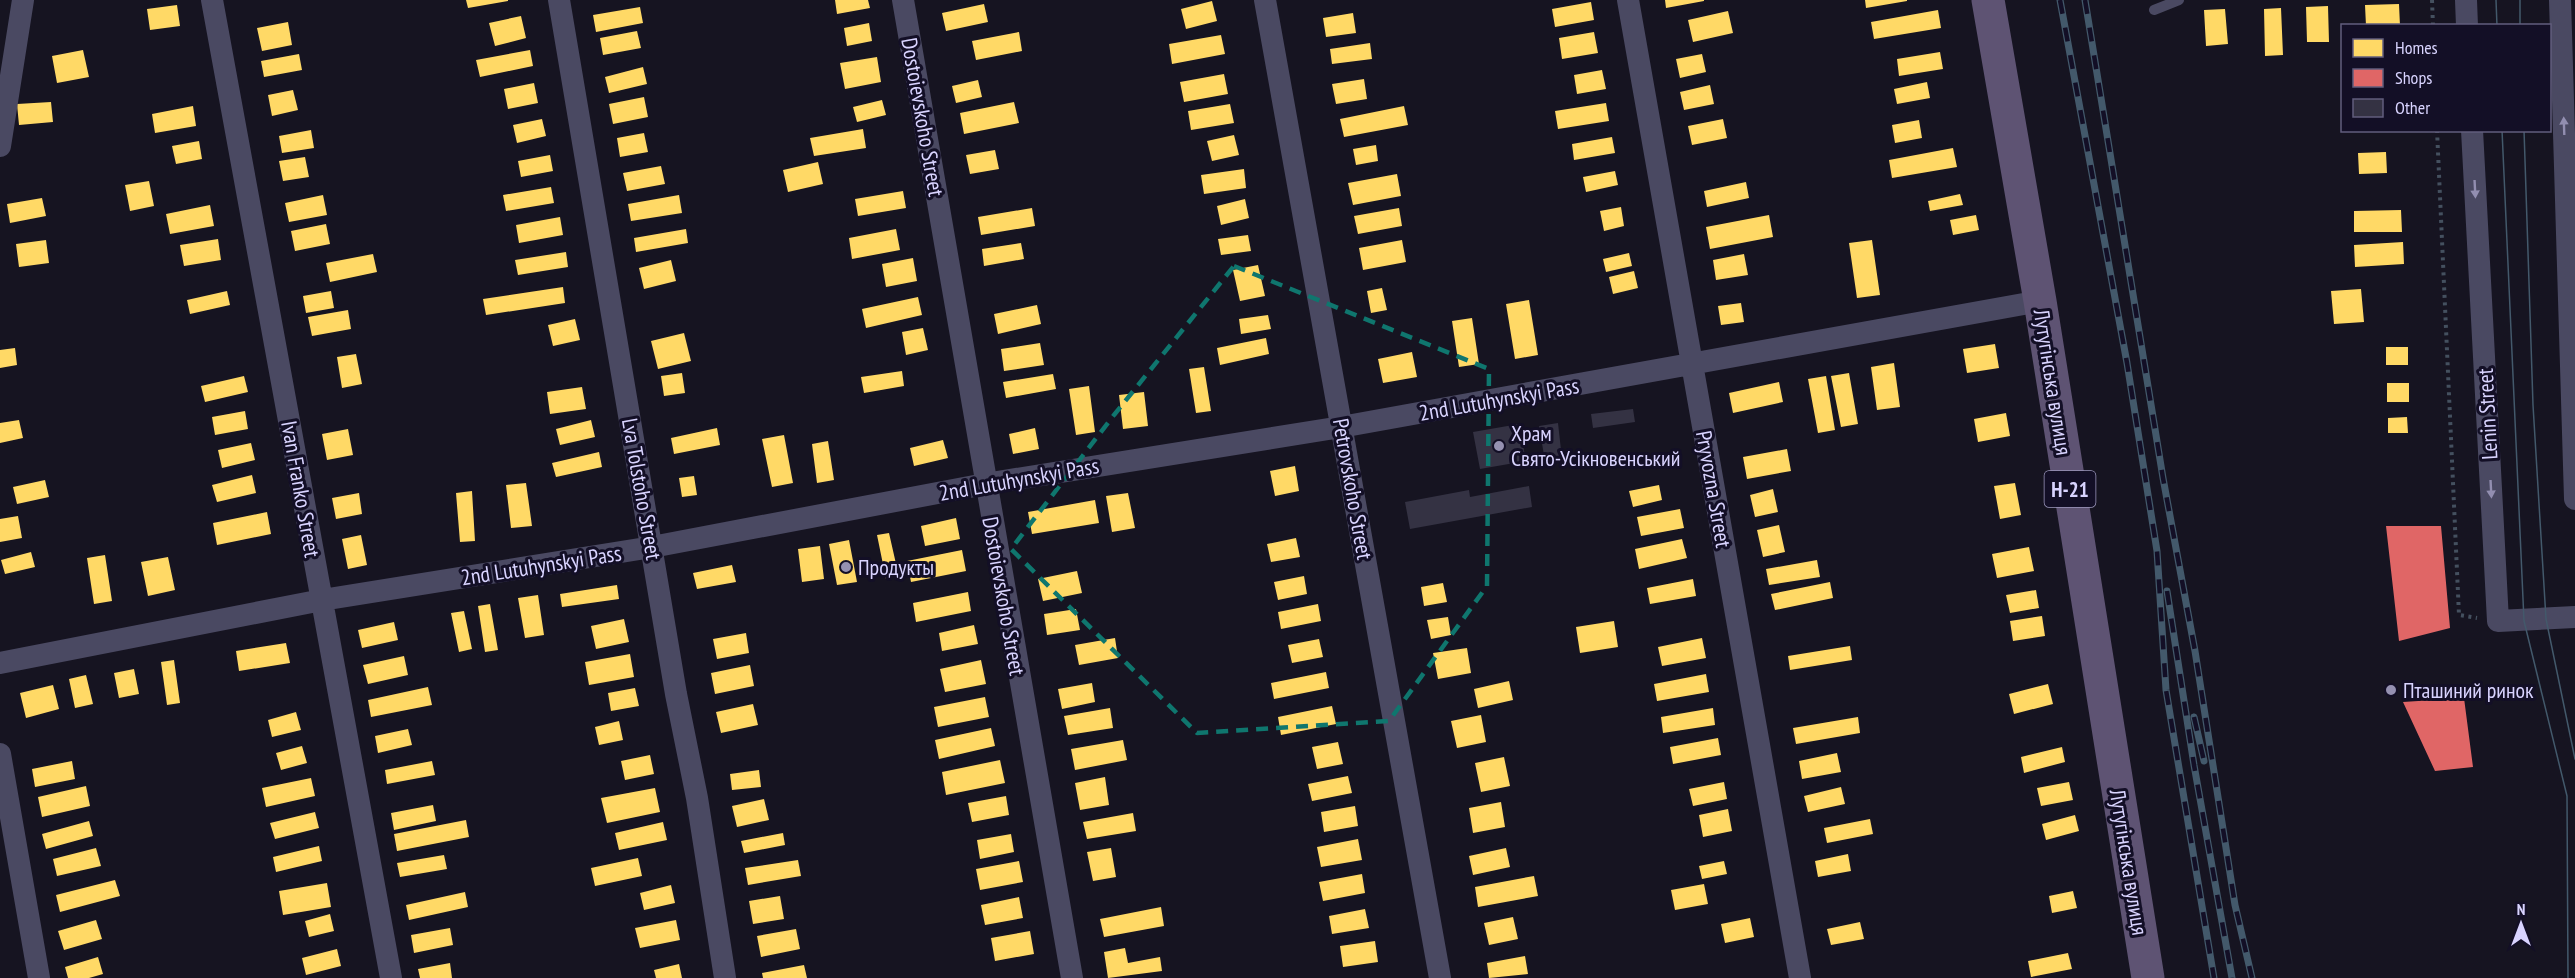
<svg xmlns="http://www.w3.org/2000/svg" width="2575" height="978" viewBox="0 0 2575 978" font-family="'PT Sans Narrow',sans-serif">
<rect width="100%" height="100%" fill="#161421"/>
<path fill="#ffd966" d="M466,0H508V1L468,8Z
M835,0H868L870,8L837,14Z
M1665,0H1704V1L1666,8Z
M1865,0H1907V1L1866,8Z
M1212,1L1217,21L1186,29L1181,9Z
M1591,2L1594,20L1555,27L1552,9Z
M984,4L988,22L946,31L942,13Z
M2399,4L2400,26H2366L2365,5Z
M177,5L180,26L150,30L147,9Z
M2328,6L2329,42H2307L2306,7Z
M640,7L643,23L596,32L593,15Z
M2281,8L2283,55L2265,56L2264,9Z
M2225,9L2228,44L2206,46L2204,10Z
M1938,10L1941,28L1874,39L1871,22Z
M1728,11L1733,33L1693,42L1688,20Z
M1353,13L1356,33L1326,37L1323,18Z
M521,16L526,38L495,46L489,23Z
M288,22L292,45L262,51L257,28Z
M869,23L872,41L847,46L844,28Z
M637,31L641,48L603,55L600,38Z
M1019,32L1022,51L976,60L972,41Z
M1594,32L1598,53L1562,59L1559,38Z
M1221,35L1225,54L1172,64L1169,44Z
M1370,43L1372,59L1332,64L1330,49Z
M83,50L89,77L57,83L52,56Z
M530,50L533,66L480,77L476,60Z
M1940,52L1943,69L1899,76L1897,59Z
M299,54L302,70L264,77L261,61Z
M1702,54L1706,72L1680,78L1676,59Z
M877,57L881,82L845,89L840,63Z
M643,67L647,84L609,93L605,77Z
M1602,70L1606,89L1577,94L1574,75Z
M1224,74L1228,94L1184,102L1180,82Z
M1364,79L1367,99L1336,104L1332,84Z
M978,80L982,97L956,103L952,86Z
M1927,82L1930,98L1897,104L1894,89Z
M534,83L538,103L508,109L504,89Z
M1710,85L1714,104L1684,110L1680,92Z
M293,90L298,110L272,116L268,95Z
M644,97L648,117L613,124L609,104Z
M882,100L886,115L857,122L853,107Z
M51,102L53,122L19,125L17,104Z
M1014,102L1019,123L964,134L960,113Z
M1606,103L1609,121L1558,129L1555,111Z
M1230,104L1234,123L1191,130L1188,111Z
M193,106L196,126L155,133L152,114Z
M1404,106L1408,125L1344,137L1340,119Z
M542,119L546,136L517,143L513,125Z
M1723,119L1727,138L1692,145L1688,126Z
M1919,120L1922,138L1895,143L1892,125Z
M863,129L866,148L814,156L810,138Z
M311,130L314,148L282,153L279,136Z
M644,133L648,152L620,157L617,138Z
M1234,135L1239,155L1212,161L1207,141Z
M1612,137L1615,153L1574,160L1572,144Z
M199,141L202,159L176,164L172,146Z
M1376,145L1378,161L1356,165L1353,149Z
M1953,148L1957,167L1892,178L1889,160Z
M995,150L999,169L970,174L966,155Z
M2386,152L2387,173L2359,174L2358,153Z
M550,155L553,171L521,177L518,161Z
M305,157L309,177L283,181L279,161Z
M818,162L823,184L788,192L783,170Z
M661,166L665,184L627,191L623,173Z
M1244,169L1246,188L1204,194L1201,175Z
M1615,171L1618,185L1586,192L1583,177Z
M1397,174L1401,196L1353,205L1348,183Z
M149,181L154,206L130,211L125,185Z
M1746,182L1749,198L1707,207L1704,191Z
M551,187L554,203L506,211L503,195Z
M903,191L906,208L858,216L855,199Z
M1960,194L1963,205L1930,211L1928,201Z
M323,195L327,215L289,222L285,203Z
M679,195L682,213L631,221L628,204Z
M42,198L46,216L10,223L7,204Z
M1245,199L1249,218L1221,225L1217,206Z
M210,205L214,226L170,234L166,214Z
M1621,207L1624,226L1604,231L1600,211Z
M1032,208L1035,226L981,235L978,217Z
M1399,208L1402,226L1358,234L1354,216Z
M2401,210L2402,232H2354V211Z
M1769,215L1773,237L1710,249L1706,227Z
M1976,215L1979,230L1953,235L1950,220Z
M560,217L563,235L519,243L516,225Z
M326,224L330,244L295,251L291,231Z
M686,229L688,243L636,252L634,238Z
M896,229L900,250L852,259L849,238Z
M1248,235L1251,251L1221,255L1218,239Z
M218,239L221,260L184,266L180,245Z
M46,240L49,263L19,267L16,244Z
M1402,240L1406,262L1363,270L1359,248Z
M1872,240L1880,295L1857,298L1849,243Z
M2403,242L2404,264L2355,267L2354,245Z
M1021,243L1024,259L984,266L982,249Z
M566,252L568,267L518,275L515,260Z
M1629,253L1632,266L1606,272L1603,259Z
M373,254L377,272L330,282L326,263Z
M1744,254L1748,275L1716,280L1713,260Z
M913,258L917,281L886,287L882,264Z
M671,260L676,281L644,289L639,268Z
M1258,265L1265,296L1240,301L1233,270Z
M1634,271L1638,288L1613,294L1609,277Z
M563,287L565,303L486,315L483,299Z
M1382,288L1387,310L1371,313L1367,291Z
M2361,289L2364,322L2334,324L2331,291Z
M227,291L230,305L190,314L187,300Z
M331,291L334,308L306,313L303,296Z
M918,297L922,315L866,328L862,309Z
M1529,300L1538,355L1515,359L1506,304Z
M1741,303L1744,322L1721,325L1718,306Z
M1037,305L1041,324L998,334L994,314Z
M348,310L351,329L312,336L308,317Z
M1268,315L1271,329L1241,334L1239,319Z
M1472,318L1479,364L1459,367L1452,321Z
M575,319L580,340L553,346L548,325Z
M923,328L928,350L906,355L902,332Z
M684,333L691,361L658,369L651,341Z
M1266,338L1269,354L1220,365L1217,348Z
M1040,343L1044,365L1004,371L1001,349Z
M1995,344L1999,368L1967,373L1963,349Z
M2386,347H2408V365H2386Z
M15,348L17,365L0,368V350Z
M1412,352L1417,377L1383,383L1378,359Z
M356,354L362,384L342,388L337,357Z
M1894,363L1900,407L1877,410L1871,367Z
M1204,367L1211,411L1196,413L1189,369Z
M902,371L904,386L864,393L861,377Z
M682,373L685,393L664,396L661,376Z
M1849,373L1858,424L1841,427L1831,376Z
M1053,374L1056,389L1006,398L1003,382Z
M244,376L248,392L205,402L201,386Z
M1826,376L1835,430L1818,433L1808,379Z
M1779,382L1783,402L1733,413L1729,393Z
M2387,383H2409V402H2387Z
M1089,386L1095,432L1076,435L1069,389Z
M582,387L586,409L550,414L547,392Z
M1144,392L1148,426L1123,429L1119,395Z
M245,411L248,429L215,435L212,417Z
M2006,413L2010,436L1978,442L1974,419Z
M2407,417L2408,433H2388V418Z
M19,420L23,438L0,443V423Z
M591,420L595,437L560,445L556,429Z
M717,428L720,445L674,454L671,438Z
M1035,428L1039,449L1013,454L1009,434Z
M348,429L353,455L327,460L322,434Z
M784,435L793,483L772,487L762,439Z
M943,440L948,458L914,466L910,448Z
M828,441L834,480L817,483L812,444Z
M251,443L255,460L222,468L218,450Z
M1787,449L1791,471L1747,479L1743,457Z
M599,452L602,467L556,477L552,463Z
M1295,466L1299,491L1275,496L1270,471Z
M252,475L256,493L217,502L212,485Z
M694,476L697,495L682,497L679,478Z
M45,480L49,497L17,504L13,487Z
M526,483L532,526L511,528L506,485Z
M2015,483L2021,515L2000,519L1994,486Z
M1659,485L1662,500L1633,507L1629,491Z
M1773,489L1778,512L1755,517L1750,495Z
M472,491L475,541L460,542L456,493Z
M359,493L362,514L336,519L332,498Z
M1128,493L1135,528L1112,532L1106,496Z
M1095,500L1099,523L1032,534L1028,512Z
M1680,509L1684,528L1641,536L1637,517Z
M267,512L271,534L217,545L213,523Z
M18,516L22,538L0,542V519Z
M956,518L960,539L925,546L921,526Z
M1779,525L1785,552L1763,557L1757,530Z
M889,533L899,577L886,579L877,535Z
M361,535L367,565L348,569L342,539Z
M1296,538L1300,557L1271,562L1267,544Z
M1682,539L1687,558L1639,569L1635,549Z
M849,540L857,582L837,585L829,544Z
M820,546L824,579L802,582L798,549Z
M2029,547L2034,571L1997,578L1992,554Z
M962,550L966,571L911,582L907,561Z
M31,552L35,567L5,574L1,560Z
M105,555L112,601L94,604L87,558Z
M168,557L175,590L148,596L141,562Z
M1817,560L1820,577L1769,585L1766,569Z
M732,565L736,582L697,589L693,573Z
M1077,571L1082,593L1043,601L1038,579Z
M1304,576L1307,594L1278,600L1274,582Z
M1693,579L1696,596L1650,604L1647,588Z
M1830,582L1833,598L1775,610L1771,594Z
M1443,583L1447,602L1424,606L1421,587Z
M617,585L619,599L562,607L560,594Z
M2036,590L2039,608L2010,613L2006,595Z
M968,592L971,611L916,622L913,603Z
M538,595L544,635L525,638L518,598Z
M490,604L498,650L485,652L478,606Z
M1318,604L1321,621L1281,629L1278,612Z
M1076,609L1080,630L1047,635L1044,614Z
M464,611L472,649L459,652L451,613Z
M2042,616L2045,636L2013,641L2010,621Z
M1448,617L1451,635L1431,639L1427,620Z
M624,619L629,642L596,649L591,626Z
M1614,621L1618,647L1580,653L1576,627Z
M394,622L398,640L362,648L358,630Z
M974,625L978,644L942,651L939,633Z
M746,633L749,653L717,659L713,639Z
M1115,638L1118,658L1079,665L1075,645Z
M1702,638L1706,658L1662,666L1658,647Z
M1319,639L1323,657L1292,663L1288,645Z
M286,643L290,663L239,671L236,651Z
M1850,646L1852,660L1790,670L1788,656Z
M1467,648L1471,673L1438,679L1433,653Z
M630,654L634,677L589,685L585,662Z
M404,656L408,675L368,684L363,665Z
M174,660L180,703L167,705L161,662Z
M981,660L986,684L945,692L940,669Z
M750,665L754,686L715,694L711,673Z
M134,669L139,694L119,698L114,673Z
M1326,672L1329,688L1274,699L1271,683Z
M1706,674L1709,692L1657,701L1654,684Z
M86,675L93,704L75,708L69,679Z
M1509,681L1513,700L1478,708L1474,689Z
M1092,683L1095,702L1062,709L1058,689Z
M2048,684L2053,704L2014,714L2009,694Z
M53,685L59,709L26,718L20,693Z
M428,687L432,705L371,717L368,700Z
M635,688L639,706L611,711L608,693Z
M985,697L989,717L938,727L934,707Z
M753,704L758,725L721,733L716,712Z
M1332,706L1336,724L1281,735L1278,717Z
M1110,708L1113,728L1068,735L1064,716Z
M1713,708L1715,725L1663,733L1661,717Z
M296,712L301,730L272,737L268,720Z
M1481,715L1486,742L1457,748L1451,721Z
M1858,717L1860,733L1796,744L1793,728Z
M619,721L623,740L599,745L595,727Z
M991,728L995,746L939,759L935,740Z
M408,729L412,745L378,753L375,736Z
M1718,738L1721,755L1673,764L1670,747Z
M1123,740L1127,760L1075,770L1071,749Z
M1338,742L1343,764L1317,769L1312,747Z
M302,746L307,763L281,770L276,753Z
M2062,747L2065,762L2024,773L2021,757Z
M1837,753L1841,772L1802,779L1799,761Z
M650,755L654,774L625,780L621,761Z
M1504,757L1510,786L1481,792L1475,763Z
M1000,760L1005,783L946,795L942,772Z
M72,761L75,779L35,787L32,769Z
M432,761L435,775L387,784L385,770Z
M759,770L761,787L732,790L730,774Z
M1348,776L1352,793L1312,801L1308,784Z
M1105,777L1109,805L1080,810L1075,783Z
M311,778L315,796L266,807L262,788Z
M1724,782L1727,799L1693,806L1689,789Z
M2069,782L2073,800L2041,806L2037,788Z
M86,786L90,806L42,817L38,797Z
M1841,787L1845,804L1808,812L1804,796Z
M655,788L660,812L607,823L601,798Z
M1006,796L1009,815L972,822L968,803Z
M764,799L769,820L737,827L732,806Z
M1501,802L1505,827L1473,833L1469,808Z
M433,805L436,821L394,830L391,813Z
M1355,806L1358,826L1324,832L1321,812Z
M1728,809L1732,831L1703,837L1699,815Z
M315,812L319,828L275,839L270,823Z
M1133,813L1136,831L1087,839L1083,822Z
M2075,815L2079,831L2046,840L2042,824Z
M1870,819L1873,834L1827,843L1824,828Z
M466,820L469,837L397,851L394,834Z
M89,821L93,836L46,849L42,834Z
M663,822L667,840L619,850L615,833Z
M783,833L785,845L744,853L741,841Z
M1011,834L1014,852L980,859L977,840Z
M1358,839L1362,860L1321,867L1317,847Z
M319,846L322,861L276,872L273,857Z
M96,848L101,866L57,876L53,859Z
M1111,848L1116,877L1093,881L1087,852Z
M1506,848L1510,867L1473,875L1469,856Z
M1848,854L1851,871L1818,877L1815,861Z
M444,855L447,869L400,877L397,863Z
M638,858L642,876L595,886L591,868Z
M798,860L801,876L748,885L745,868Z
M1019,861L1023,882L980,890L976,869Z
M1724,861L1727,874L1702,879L1699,866Z
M1362,874L1365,893L1323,901L1319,882Z
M1534,876L1538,896L1478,907L1475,887Z
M115,880L120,896L60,912L56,895Z
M327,883L331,907L283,915L279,891Z
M1704,884L1708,904L1675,910L1671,890Z
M671,885L675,903L644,910L640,893Z
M2073,891L2077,908L2052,913L2049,896Z
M465,892L468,907L409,920L406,905Z
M780,896L784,919L753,924L749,901Z
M1019,897L1023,918L985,925L981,905Z
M1161,907L1164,926L1104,937L1100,919Z
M1365,909L1369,928L1332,934L1329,916Z
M330,914L334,931L309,937L305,921Z
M1513,917L1518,939L1489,945L1484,923Z
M1750,918L1754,937L1725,943L1721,924Z
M96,920L102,939L64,950L58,931Z
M676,920L680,940L640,948L635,928Z
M1860,922L1864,939L1831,945L1827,929Z
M450,928L453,945L414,953L411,935Z
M796,929L800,949L761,957L757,936Z
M1030,931L1034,954L995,961L991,938Z
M1375,941L1378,962L1343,967L1340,946Z
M1125,948L1128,963L1160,957L1162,971L1108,978L1104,952Z
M337,949L341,966L306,975L302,958Z
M2068,953L2072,969L2031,977L2028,961Z
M1525,956L1528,974L1489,978L1487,963Z
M98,957L103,974L89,978H68L65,967Z
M450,963L452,978H420L418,969Z
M679,964L682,978H656L654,970Z
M804,965L807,978H763L762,973Z"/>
<path fill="#e06666" d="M2386,526H2441L2450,628L2399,641Z
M2464,698L2473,767L2435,771L2403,702Z"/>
<path fill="#343243" d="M1633,409L1635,422L1593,428L1591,414Z
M1558,423L1562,459L1545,461L1539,426Z
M1519,424L1526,461L1480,469L1473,432Z
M1529,486L1532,507L1410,529L1405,502L1469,490L1470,497Z"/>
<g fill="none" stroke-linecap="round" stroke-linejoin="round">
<path stroke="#44505f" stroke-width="4" stroke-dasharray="3 4.5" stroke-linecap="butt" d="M2432,0L2433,26
M2437,130L2459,615L2477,618"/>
<path stroke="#4a4962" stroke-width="10" d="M2154,10L2179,0"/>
<path stroke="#4a4962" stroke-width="22" d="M212,0L391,978
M559,0L676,694L697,798L725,978
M903,0L1072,978
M1265,0L1440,978
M1628,0L1800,978
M2466,0L2467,26
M2560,0L2575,499
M2472,130L2498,621L2575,617
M0,146L23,0
M0,663L322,600L652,547L985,484L1341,427L2040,301
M0,754L39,978"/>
<path stroke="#5e5373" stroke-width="33" d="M1988,0L2040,301L2148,978"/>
<path stroke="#43596b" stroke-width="1.5" d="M2496,0L2497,26
M2520,0V26
M2502,130L2524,621L2567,796L2568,978
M2524,130L2533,405L2546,619L2575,759"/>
<g stroke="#43596b" stroke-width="7">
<path id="rail" d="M2060,0L2127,363L2157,551L2166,690L2214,978
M2085,0L2163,478L2195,651L2235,905L2252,978
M2167,591L2194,765L2232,978
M2194,717L2204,761"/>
</g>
<use href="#rail" stroke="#130f26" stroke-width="4.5" stroke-dasharray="14" stroke-linecap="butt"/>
</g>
<defs><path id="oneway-solid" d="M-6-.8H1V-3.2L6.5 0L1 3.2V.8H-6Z" transform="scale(1.5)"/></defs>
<g fill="#928eb0">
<use href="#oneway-solid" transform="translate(2564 126) rotate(-92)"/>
<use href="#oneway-solid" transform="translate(2475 189) rotate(87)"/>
<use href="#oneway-solid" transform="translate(2491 489) rotate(87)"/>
</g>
<path fill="none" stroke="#0f766e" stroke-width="4.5" stroke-dasharray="12 8" stroke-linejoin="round" d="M1234,266L1489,369L1487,586L1389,721L1197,733L1011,549L1114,415Z"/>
<g fill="#9591b1" stroke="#130f26" stroke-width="2">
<circle cx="1499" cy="446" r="6"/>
<circle cx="846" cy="567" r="6"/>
<circle cx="2391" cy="690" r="6"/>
</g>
<g text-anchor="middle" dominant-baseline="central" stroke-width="6" stroke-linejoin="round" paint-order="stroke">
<rect fill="#130f26" stroke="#9e99be" stroke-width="1.5" x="2044.5" y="471" width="51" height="36" rx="4.5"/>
<g font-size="21" font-weight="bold" fill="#d9d4ff">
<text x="2070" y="489">Н-21</text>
</g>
<g font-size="22" fill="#d9d4ff" stroke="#130f26">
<text transform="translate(923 117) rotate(80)">Dostoievskoho Street</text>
<text transform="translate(2053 382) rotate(81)">Лутугінська вулиця</text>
<text transform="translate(1499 399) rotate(-10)">2nd Lutuhynskyi Pass</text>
<text transform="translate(2487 414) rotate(-93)">Lenin Street</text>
<text transform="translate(1019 479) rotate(-10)">2nd Lutuhynskyi Pass</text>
<text transform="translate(301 489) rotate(80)">Ivan Franko Street</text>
<text transform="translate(642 489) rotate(80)">Lva Tolstoho Street</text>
<text transform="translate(1353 489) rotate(80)">Petrovskoho Street</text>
<text transform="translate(1714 489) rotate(80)">Pryvozna Street</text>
<text transform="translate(541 565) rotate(-9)">2nd Lutuhynskyi Pass</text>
<text transform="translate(1004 596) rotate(80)">Dostoievskoho Street</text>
<text transform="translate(2129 862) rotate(81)">Лутугінська вулиця</text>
</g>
<g font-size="22" fill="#d9d4ff" stroke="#130f26" text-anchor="start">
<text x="1511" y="433">Храм<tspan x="1511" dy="25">Свято-Усікновенський</tspan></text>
<text x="858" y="567">Продукты</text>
<text x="2403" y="690">Пташиний ринок</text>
</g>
</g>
<rect x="2341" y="24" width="210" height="108" fill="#130f26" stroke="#625e7d" stroke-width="1.5"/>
<rect x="2353" y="39" width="30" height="18" fill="#ffd966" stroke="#625e7d" stroke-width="1.5"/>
<text x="2395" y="54" font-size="18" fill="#d9d4ff">Homes</text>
<rect x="2353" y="69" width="30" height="18" fill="#e06666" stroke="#625e7d" stroke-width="1.5"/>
<text x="2395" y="84" font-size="18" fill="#d9d4ff">Shops</text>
<rect x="2353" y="99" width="30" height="18" fill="#343243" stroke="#625e7d" stroke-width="1.5"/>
<text x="2395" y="114" font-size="18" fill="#d9d4ff">Other</text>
<g transform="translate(2521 924)" stroke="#130f26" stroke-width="4.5" paint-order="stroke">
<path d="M0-4.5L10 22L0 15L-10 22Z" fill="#d9d4ff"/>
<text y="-9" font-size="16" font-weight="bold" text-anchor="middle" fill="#d9d4ff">N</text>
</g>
</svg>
